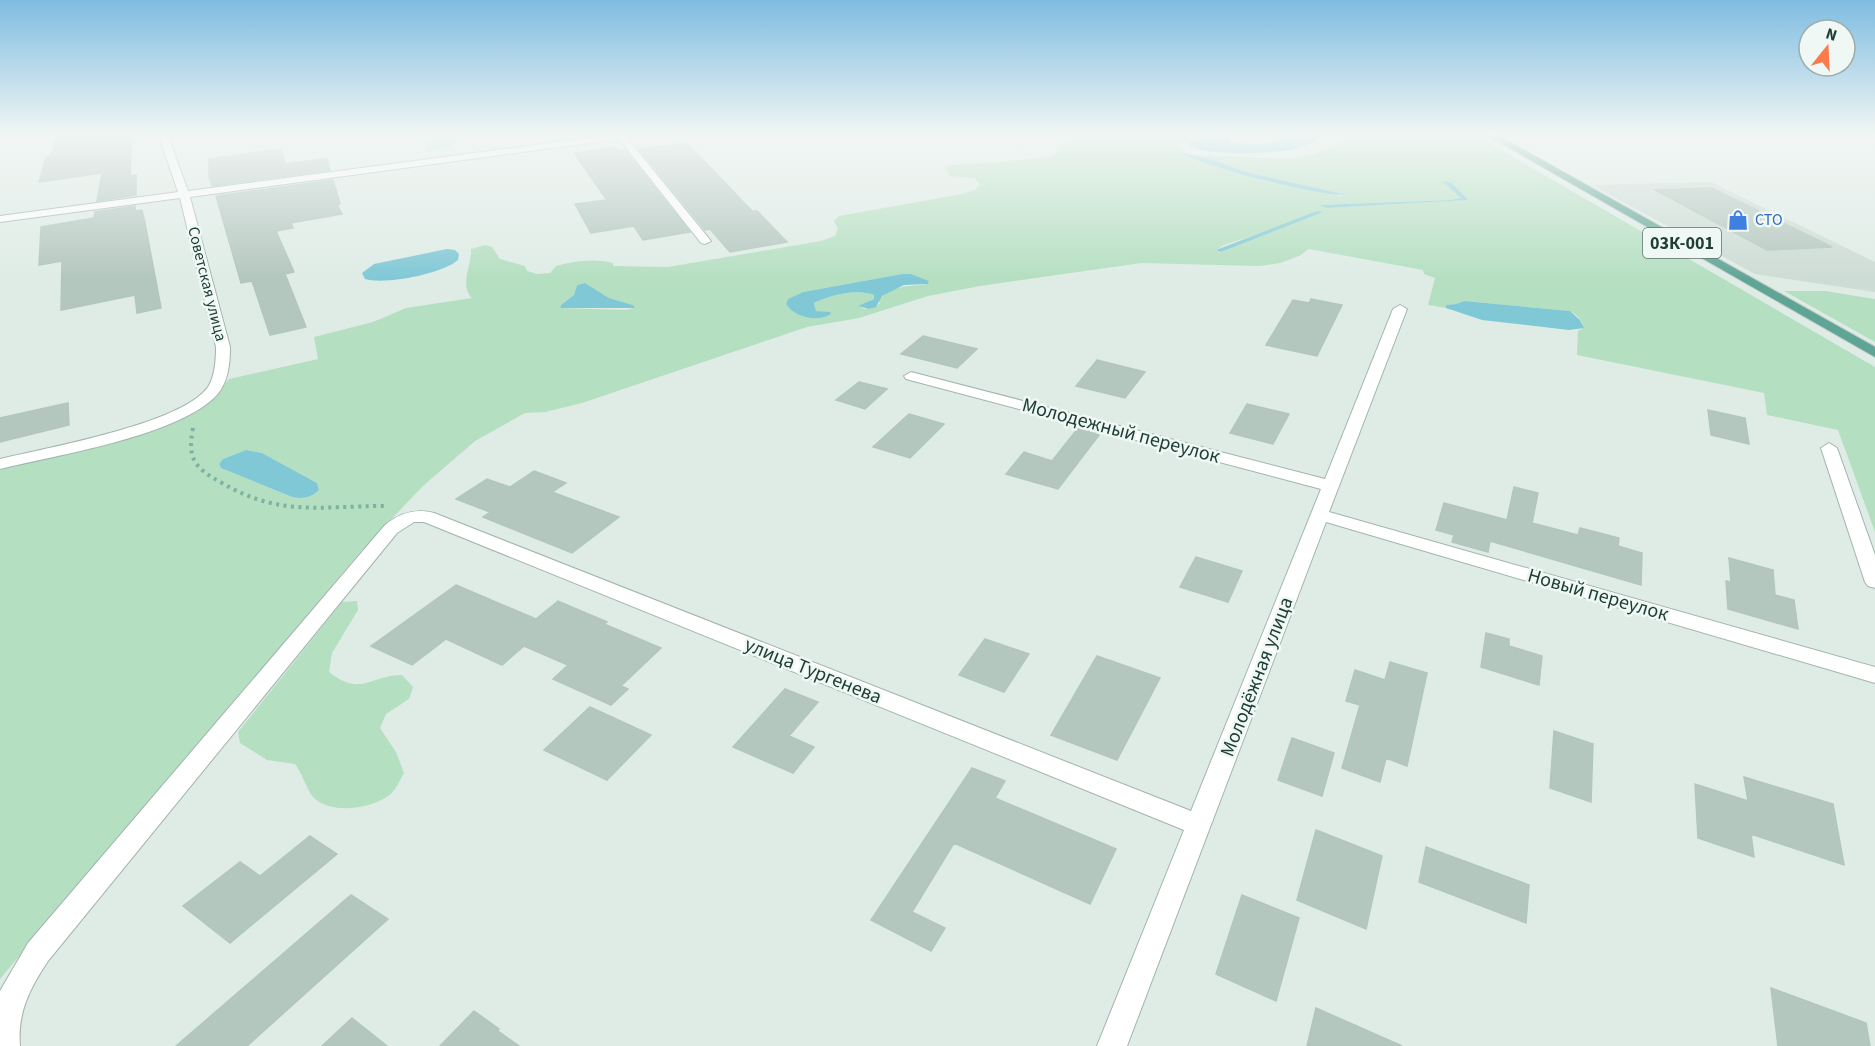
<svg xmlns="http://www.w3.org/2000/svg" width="1875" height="1046" viewBox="0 0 1875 1046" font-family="'Source Sans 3',sans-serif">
<rect width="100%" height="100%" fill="#dfece6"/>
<path fill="#cddcd5" d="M1711,182L1875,262V292L1755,274L1592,185Z"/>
<path fill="#b5dfc1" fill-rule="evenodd" d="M435,133H468L448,148L427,152L425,150Z
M1120,133H1199L1203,136L1201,138L1173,145L1185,152L1180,153L1264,180L1341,196L1345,195L1246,172L1195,155L1291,159L1314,154L1351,138L1355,133H1472L1875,367V532L1838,430L1767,415L1764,393L1577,355L1578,331L1583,328C1583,320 1577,315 1570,311L1464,301L1456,304L1446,305V308L1428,305L1435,278L1424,274L1423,270L1309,249L1299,256L1280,263L1259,266L1141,263L980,286L928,296L859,318L807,327L582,403L545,412L525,413L475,441L423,486L361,551L0,979V470L133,435L199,409L211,401L229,379L318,359L314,337L373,322L406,308L472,298C459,285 472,264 471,249L486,245L492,247L500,259L525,266L527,271L537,274L550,273L556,266C574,261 595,258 613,263V266L668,267L821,241L835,236L838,229L834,221L839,216L962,194L975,190L980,184L975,178L950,176L945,167L951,165C985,163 1019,161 1053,156C1056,154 1057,151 1059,148C1072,133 1102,140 1120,133ZM1446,181L1452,183L1467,200L1327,208L1320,205L1449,200L1462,198L1444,182ZM1317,211L1322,212L1221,252L1216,250L1224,245L1289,224ZM902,274H911L929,281L928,284C907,287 896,284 878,300L880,303C874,309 865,311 859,306L874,299V295C857,288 829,295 814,303L816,311L830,313L831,314C818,323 793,317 786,304L788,299L803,292ZM585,283L609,298L633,305L634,308L626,310L560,308L561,305L574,295L577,285ZM246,450L262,453L317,483L319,490C311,498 303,499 292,497L221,468L219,464L223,459Z
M1784,291H1825L1875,299V342Z
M357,601L358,610L332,653L329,672C361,697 368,676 402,675L413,687L409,699L386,714L380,728L396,752L404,773C400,780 395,792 388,796C370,809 331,815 313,797C307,790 302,773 295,764L267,760L240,743L238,732L342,602Z"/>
<path fill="#81c8d6" d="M1207,133H1227L1231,143L1263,144L1282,140L1293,133H1327C1318,140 1306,146 1294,149C1274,154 1205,156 1189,146L1191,141L1214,138Z
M1180,152L1213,160L1246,172L1346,195C1327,198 1192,164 1180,152Z
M1446,181L1452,183L1468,200L1327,208L1319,205L1449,200L1461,198L1443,182Z
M1317,211L1323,212L1221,252L1216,250Z
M447,249L455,250L459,254L458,260C442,274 385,285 365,279L362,273L374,264Z
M902,274H911L929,281L928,284L904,285L882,296L876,307L869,309L858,306L874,299V295C857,288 829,295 814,303L816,311L830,312L831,314C818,323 793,317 786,304L788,299L803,292Z
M585,283L609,298L633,305L635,308H560L561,305L574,295L577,285Z
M1464,301L1570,311L1580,320L1584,328L1569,330L1482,320L1446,308V305L1456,304Z
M246,450L262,453L317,483L319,490C311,498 303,499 292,497L221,468L219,464L223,459Z"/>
<path fill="#b4c7bf" stroke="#b1c6bd" stroke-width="1.5" d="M58,133H132L130,176L136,175V195L97,201L102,173L39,182L46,157L51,156Z
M687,143L752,211H757L787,242L730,252L710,229L705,230L639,149Z
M615,147L618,151L625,150L690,232L643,240L634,226L591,233L575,204L607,200L574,153Z
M281,149L285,164L327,158L330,170L212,186L209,176V159Z
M333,180L340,204L337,205L342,214L291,223L293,228L276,231L294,272L285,274L306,327L270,335L252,281L241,283L216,196Z
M1712,188L1832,247L1767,250L1655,190Z
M135,206V211L142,210L145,223L161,308L137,313L135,295L61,310L62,261L39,265L41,227L94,218L95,212Z
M1311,299L1342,305L1317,356L1266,345L1293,300L1309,303Z
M923,336L977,349L957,368L901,354Z
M1097,360L1145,372L1125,398L1076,386Z
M859,382L887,389L865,409L836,400Z
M68,403L69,425L0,442V418Z
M1247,404L1289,414L1273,444L1230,433Z
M1708,410L1745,418L1749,444L1711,435Z
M909,414L944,424L910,458L873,447Z
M1079,427L1099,435L1058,489L1006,474L1024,452L1052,461Z
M534,471L566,483L552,492L619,517L572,553L483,517L490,512L456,499L487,479L510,487Z
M1514,487L1538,493L1532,523L1578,535L1580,528L1619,538L1618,546L1642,553L1641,585L1490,541L1488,552L1452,542L1454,535L1436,530L1444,503L1507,520Z
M1196,557L1242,571L1228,602L1180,587Z
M1729,558L1773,570L1775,595L1794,600L1798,629L1728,609L1726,581L1731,582Z
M456,585L536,619L558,601L607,622L604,624L661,648L621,686L628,689L611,705L553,679L568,665L524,646L502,665L446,639L412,665L371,646Z
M1486,633L1509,639V646L1542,656L1539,685L1481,667Z
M985,639L1029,654L1004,692L959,675Z
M1097,656L1160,678L1117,760L1051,735Z
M1390,662L1427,673L1407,766L1386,758L1380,782L1342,768L1360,705L1346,701L1355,670L1385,680Z
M785,689L818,702L789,736L814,747L793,773L733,747Z
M590,707L651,735L607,780L544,750Z
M1554,731L1593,744L1591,802L1550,788Z
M1292,738L1334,753L1322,796L1278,780Z
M972,768L1005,781L995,798L1116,849L1090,904L954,843L912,912L945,928L931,951L871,920Z
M1744,777L1833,804L1844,865L1751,834L1754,857L1698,838L1695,784L1748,801Z
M1316,830L1382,856L1366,929L1297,900Z
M310,836L337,854L230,943L183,906L240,862L260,876Z
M1426,847L1529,885L1526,923L1419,882Z
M351,895L388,919L247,1046H176Z
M1242,895L1299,918L1276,1001L1216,974Z
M1771,988L1866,1023L1870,1046H1778Z
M1316,1008L1402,1046H1307Z
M474,1011L499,1029L498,1031L519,1046H440Z
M352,1018L387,1046H322Z"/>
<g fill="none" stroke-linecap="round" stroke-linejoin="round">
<g stroke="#a1b4ad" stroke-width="2">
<path id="minor" d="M158,133H167L188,191L624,133H647L627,138L711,241L705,244L701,243L619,139L190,197L230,347C230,365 228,385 214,398C172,437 57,455 0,469V459C45,448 182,424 208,387C215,376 216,360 216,347L180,198L0,222V216L178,192Z
M1400,305L1407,309L1329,512L1875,667V683L1326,522L1127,1046H1097L1184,830L424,522H414L397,533L48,961C30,988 17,1013 20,1046H0V991L28,943L385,525C400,513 415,508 434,513L1191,811L1321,489L906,379L904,376L911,372L1325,479L1393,309Z
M1829,443L1837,448L1875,555V588L1868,586L1865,582L1821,448Z"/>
</g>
<g stroke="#c0c9c6" stroke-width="2">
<path id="major" d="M1483,133H1494L1875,347V357Z"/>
</g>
<path stroke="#7cb2a2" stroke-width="4" stroke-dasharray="3 4.5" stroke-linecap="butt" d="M193,428C187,460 195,468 222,483C280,517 321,506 384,506"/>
<use href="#minor" fill="#fff" fill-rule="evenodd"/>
<use href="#major" fill="#5fa595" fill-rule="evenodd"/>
</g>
<linearGradient id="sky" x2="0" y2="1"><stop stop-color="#7fbce1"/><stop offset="0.48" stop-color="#f1f6f4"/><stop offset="1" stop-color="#f1f6f4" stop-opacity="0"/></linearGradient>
<rect width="1875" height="279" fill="url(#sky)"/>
<defs>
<g id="shop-bare" transform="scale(1.62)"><path d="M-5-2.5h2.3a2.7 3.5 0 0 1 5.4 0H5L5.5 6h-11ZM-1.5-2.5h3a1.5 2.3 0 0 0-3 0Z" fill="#3f7fe0" stroke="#eff8f4" stroke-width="2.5" paint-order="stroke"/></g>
</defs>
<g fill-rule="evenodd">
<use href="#shop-bare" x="1738" y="220"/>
</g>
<g text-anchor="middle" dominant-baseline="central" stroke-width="5" stroke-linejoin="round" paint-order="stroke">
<g font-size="16" fill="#366cbe" stroke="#eff8f4" text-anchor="start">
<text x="1755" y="220">СТО</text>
</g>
<g font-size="16" fill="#1e3d35" stroke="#eff8f4">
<text transform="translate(207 284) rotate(76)">Советская улица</text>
</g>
<rect fill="#eff8f4" stroke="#5d756e" stroke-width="1.5" x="1643" y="228" width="78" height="30" rx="4.5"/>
<g font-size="18" font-weight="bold" fill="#1e3d35">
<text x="1682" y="243">03К-001</text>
</g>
<g font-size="20" fill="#1e3d35" stroke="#eff8f4">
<text transform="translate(1121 431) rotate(15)">Молодежный переулок</text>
<text transform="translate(1598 595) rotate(16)">Новый переулок</text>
<text transform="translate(813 671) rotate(22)">улица Тургенева</text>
<text transform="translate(1257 677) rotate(-69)">Молодёжная улица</text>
</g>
</g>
<g transform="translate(1827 48) rotate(18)"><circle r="28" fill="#eff8f4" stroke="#9bada8" stroke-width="1.5"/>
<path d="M0-4.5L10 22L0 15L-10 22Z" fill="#fe7a4a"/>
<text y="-9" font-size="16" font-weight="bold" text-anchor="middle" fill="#1e3d35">N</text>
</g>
</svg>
